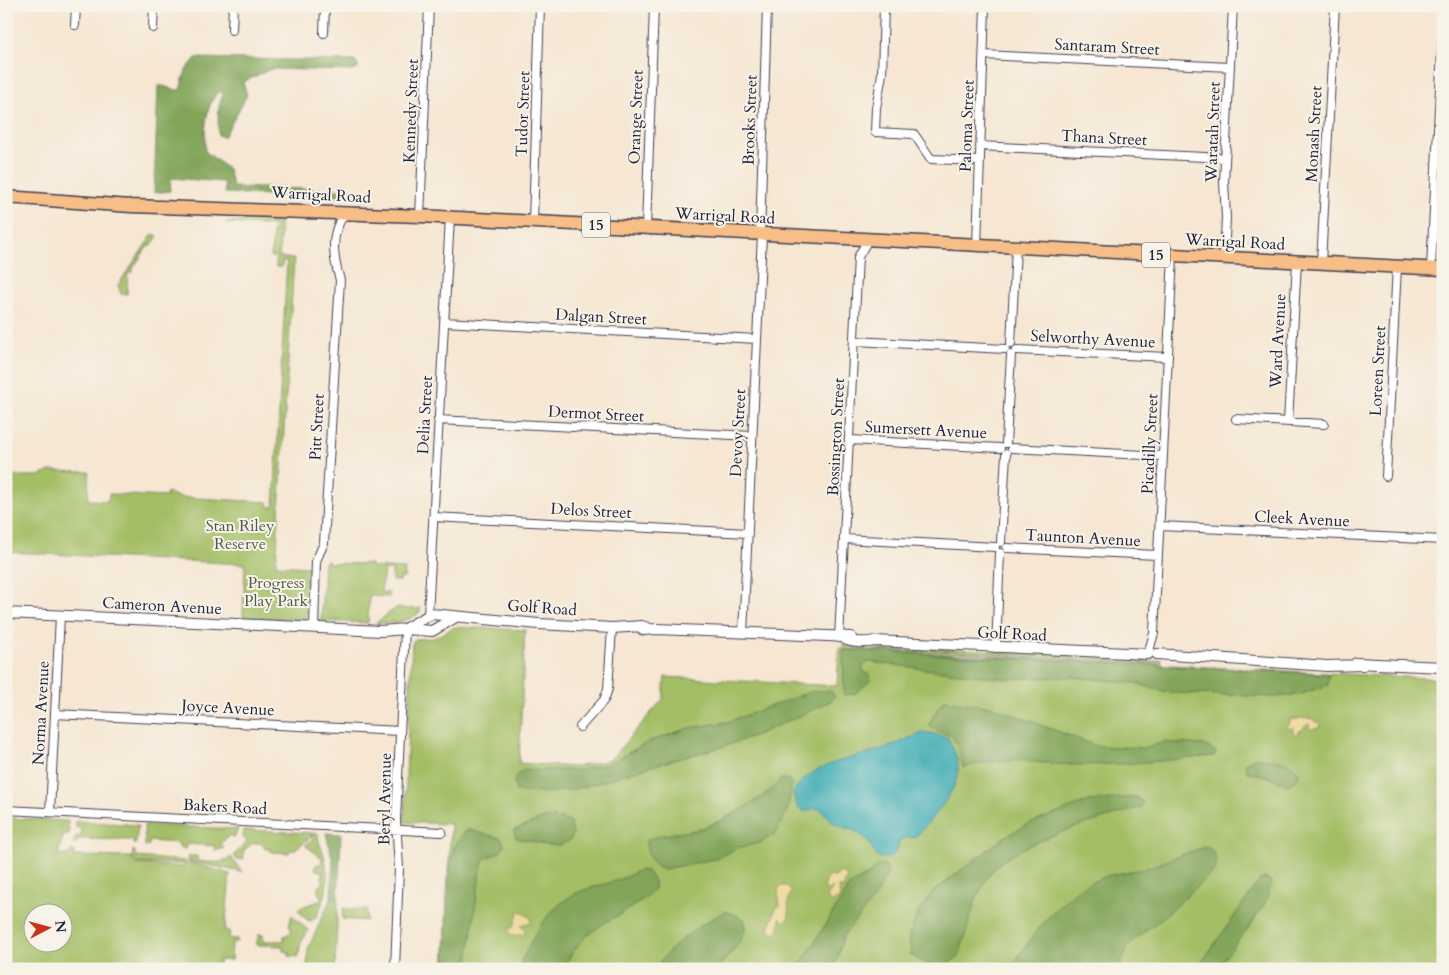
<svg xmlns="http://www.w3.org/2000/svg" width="1449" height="975" viewBox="0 0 1449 975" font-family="Cardo,serif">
<rect width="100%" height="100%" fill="#f7f3e8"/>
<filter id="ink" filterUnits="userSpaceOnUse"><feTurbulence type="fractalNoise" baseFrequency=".02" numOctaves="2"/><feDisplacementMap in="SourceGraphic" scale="10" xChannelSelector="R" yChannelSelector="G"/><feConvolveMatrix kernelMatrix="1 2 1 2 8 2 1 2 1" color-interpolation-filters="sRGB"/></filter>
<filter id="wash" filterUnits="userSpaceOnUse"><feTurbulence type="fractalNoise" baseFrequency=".0096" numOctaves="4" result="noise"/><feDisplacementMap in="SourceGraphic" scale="20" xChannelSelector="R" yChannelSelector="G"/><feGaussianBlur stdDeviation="1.12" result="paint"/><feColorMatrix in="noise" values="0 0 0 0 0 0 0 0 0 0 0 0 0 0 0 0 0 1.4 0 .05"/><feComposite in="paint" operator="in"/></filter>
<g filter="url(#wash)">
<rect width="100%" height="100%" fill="#f6e6d2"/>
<path fill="#a3be65" stroke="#627050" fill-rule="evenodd" d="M249,219L281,220L279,257L294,259L276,565L309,567L306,620L243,617L245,564L6,552V477L10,476H39L50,471L89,472L88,500L108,501L109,494L166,497L167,492L178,497L268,502L269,507H274L287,261H283L282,267H276V257H271L273,230H276V226L226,223Z
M153,234L158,236L151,246H148L133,268V273L128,272L127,294H121L118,285Z
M328,560L329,563L371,564V567L405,569L404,578H400V581H392V570H384L381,592L389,593L388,597L369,596L368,623L321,621L324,562Z
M420,607V612C410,622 389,624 376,623L396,608L418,609Z
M455,627L525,630L519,763L575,767L610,760L663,699L665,677L837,686L839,648L1443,679V969H444L451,824L404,822L412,643L416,639L434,638Z
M843,644L1139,657L1151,662L1161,659L1162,663L843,646Z
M6,818L68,821L69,834H64L58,854L69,855L71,850L75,851V856L131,857L136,864L183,867L188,862L230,874L225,931H230L229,938L237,939V942H232L231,960H219V969H6ZM32,912H62V942H32Z
M75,821L138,825L136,844H133V840L77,839V844H73L76,836H81V829L76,827Z
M144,825H147L238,829L234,839L230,835L220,844L224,848L215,851V846L187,844L186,849L179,848V843L149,841V846H145Z
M244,830L312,833L311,837L294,850H289V853L271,852V849H265L261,843H253L243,851L244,859L237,860L234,855L246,842L247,840L243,838Z
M313,833H318C318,842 321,847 324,855C329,872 328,894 320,909C318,914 317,918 311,921L307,920L298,910C306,903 314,905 322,899L318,892V886L323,885L322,872L315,869L316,865L322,863V858L305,845L312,840Z
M133,850L135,851V857L185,861V864L137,863L132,857Z
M189,856H197V861C209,862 221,865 231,857L242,872L188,861Z
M331,898L338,901L335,969H307L308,949Z
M343,908L367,910V921L342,919Z
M292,915L308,930L301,943L298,957L289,956V952L283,951V946L256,945L259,934L263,935V941H284V936L292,932L289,925Z"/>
<path fill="#82a55a" stroke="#52644a" d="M196,58L355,61L359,68L353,71L271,69L243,82L247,95L224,137L218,135C219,121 216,108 223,95L221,91C204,101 205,134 205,151L228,169L233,187L346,190L347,196L319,197L225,193L224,182L171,178L170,191L154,193L158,86C167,85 172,91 180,90L186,70Z
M843,650L1329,674L1328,685L1302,694L1276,697L1170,693L1135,683L1072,677L1006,679L869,662L863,665V671L870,675V681L854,694L844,695Z
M813,691H831L835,697L829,702C805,713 781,725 756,735C719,750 680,757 642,769C598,782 564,798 516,791L514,781L517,775L524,770H578L608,764L650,741L689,728L727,722Z
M945,700L993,707L1097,746L1147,748L1163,742L1204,745L1216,752L1214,756C1170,760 1125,765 1081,765C1043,765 1000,754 963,768L959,750L952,736L936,731L929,725C932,718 939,704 945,700Z
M1254,758C1271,759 1289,758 1299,773L1297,780L1288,785L1266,776L1247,772L1245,763Z
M781,779H788L792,784L788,808L777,832L760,843L737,848L715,859L664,869C650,864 647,855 646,841C662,832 681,834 699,829C718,824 771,795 781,779Z
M1136,797L1143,802L1140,808C1102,819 1017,841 992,871C974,893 968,929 959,956C939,972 930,967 911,955L909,935L919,911L932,893L1003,838L1026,825L1089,801Z
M547,817L561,819L570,822L573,834L570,840C556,849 546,845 532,841C527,839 521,840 516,838L514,830Z
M469,829C480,835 491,834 502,839L504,845L500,852L484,859L480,872L467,969H445C447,934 444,884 453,851C455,843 462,834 469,829Z
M326,833L341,834L338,901L331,898L333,861Z
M1207,847C1216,853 1218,860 1215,870L1161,919L1134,939L1126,950L1119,969H1011C1029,939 1061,895 1094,881C1111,873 1132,872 1149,867C1169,861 1187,851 1207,847Z
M884,864L888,872L876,896L844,935L837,960L831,969H798L850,885L868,875L878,865Z
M639,870L647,871L654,881V889C633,913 598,920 578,945C572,952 568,961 563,969H518C532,937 549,903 584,890C603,884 622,881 639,870Z
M1265,878L1271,882C1270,907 1238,939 1223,960L1219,969H1197L1260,880Z
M726,911L744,919C750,938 728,955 716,969H654C677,940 694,928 726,911Z"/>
<path fill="#eeda9e" stroke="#887e6c" d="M1292,718L1296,720L1300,718L1314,719L1315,722H1319L1320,727L1311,729L1308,728L1310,725L1308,724L1295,735L1293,732L1294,726L1290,729L1287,728Z
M841,872L847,876L843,889L839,887L840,897L831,903L827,897L833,888L827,890L824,888L828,876L835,877Z
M781,886H787L791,891L788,901L789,917L784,922L780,918L779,930L773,933L769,928L775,910L780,905L778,891Z
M519,910L531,918V922L521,925L525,931L524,935H511L508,931L514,926Z"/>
<path fill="#3aabb4" stroke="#2e6678" d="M923,733H932L948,738C952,746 957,755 958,764C961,791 931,818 915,838L906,837L899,841L897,851L889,858L877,857C871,846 866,836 855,831C849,828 842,828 836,824C822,817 826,802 805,812L797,806L793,793C807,764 852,759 879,750C894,745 908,738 923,733Z"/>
</g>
<g filter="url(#ink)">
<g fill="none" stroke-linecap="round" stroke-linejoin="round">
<g stroke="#423f52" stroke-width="10">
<path id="minor" d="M884,6L882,74L876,108L875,132L914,134L931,159L980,161
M75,25L76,6
M153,28L154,6
M232,30L233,6
M324,33L325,6
M984,55L1230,67
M980,146L1225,158
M420,216L429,6
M533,222L540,6
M646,228L654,6
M760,235L767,6
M977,246L985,6
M1224,258L1226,217L1224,182L1233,6
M1321,263L1335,6
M1431,268L1443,30
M444,322L757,339
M855,341L1005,349
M1011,343L1016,248
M1017,350L1168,357
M1236,419L1324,424
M438,420L752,436
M1288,422L1297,262
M850,440L1000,448
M1006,443L1011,355
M1012,448L1163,456
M1386,476L1397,267
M433,517L748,533
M1160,526L1443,540
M844,539L995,547
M1001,542L1006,454
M1007,548L1158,555
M428,615L450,217
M314,628L316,561L324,543L340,280C333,258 329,231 346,213
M743,633L762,235
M839,638L858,257L868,240
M996,648L1000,553
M1149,651L1154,633L1173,255
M55,714L400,731
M580,727L604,700L608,689L612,628
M6,810L442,832
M50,812L60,616
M395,969L399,868L396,820L405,629"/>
</g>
<g stroke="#423f52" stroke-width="12">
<path id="tertiary" d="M6,613L381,631L406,629L432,631L454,618
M406,628L431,614L539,624L612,628L642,626L650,629
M643,630L657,629L851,637
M845,639C853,643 866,643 875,641L1148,654
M1157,654L1327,666L1363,665
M1356,663L1443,667"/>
</g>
<g stroke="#423f52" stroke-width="15">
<path id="trunk" d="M6,197L131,206L420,216L1443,269"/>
</g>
<use href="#minor" stroke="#fff" stroke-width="8"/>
<use href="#tertiary" stroke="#fff" stroke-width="10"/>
<use href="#trunk" stroke="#f7be87" stroke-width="12"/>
</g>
</g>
<g text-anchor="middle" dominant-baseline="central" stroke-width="4" stroke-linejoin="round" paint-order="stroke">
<g fill="#f7f3e8" stroke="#62616f" stroke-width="1">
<rect x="582" y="212.5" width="28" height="25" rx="4"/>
<rect x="1142" y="242.5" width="28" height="25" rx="4"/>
</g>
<g font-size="15" font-weight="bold" fill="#22223b">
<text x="596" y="225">15</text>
<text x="1156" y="255">15</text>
</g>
<g font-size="16" fill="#22223b" stroke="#f7f3e8">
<text transform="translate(1107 47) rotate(3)">Santaram Street</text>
<text transform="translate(411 111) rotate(-88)">Kennedy Street</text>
<text transform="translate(523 114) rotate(-88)">Tudor Street</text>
<text transform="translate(636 117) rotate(-88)">Orange Street</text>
<text transform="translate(750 120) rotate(-88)">Brooks Street</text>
<text transform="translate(967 126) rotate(-88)">Paloma Street</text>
<text transform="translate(1213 132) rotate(-88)">Waratah Street</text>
<text transform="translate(1314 134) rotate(-87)">Monash Street</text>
<text transform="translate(1104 138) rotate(3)">Thana Street</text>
<text transform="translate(321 195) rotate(3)">Warrigal Road</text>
<text transform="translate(725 216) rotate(3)">Warrigal Road</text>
<text transform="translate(1235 242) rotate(3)">Warrigal Road</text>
<text transform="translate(601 317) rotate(3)">Dalgan Street</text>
<text transform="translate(1093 339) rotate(3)">Selworthy Avenue</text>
<text transform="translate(1278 341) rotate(-87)">Ward Avenue</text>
<text transform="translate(1378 371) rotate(-87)">Loreen Street</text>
<text transform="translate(596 414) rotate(3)">Dermot Street</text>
<text transform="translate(425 415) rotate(-87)">Delia Street</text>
<text transform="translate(317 427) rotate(-87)">Pitt Street</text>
<text transform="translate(926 430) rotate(3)">Sumersett Avenue</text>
<text transform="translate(738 433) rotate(-87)">Devoy Street</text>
<text transform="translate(836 437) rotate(-87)">Bossington Street</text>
<text transform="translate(1150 444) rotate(-87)">Picadilly Street</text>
<text transform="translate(591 511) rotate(3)">Delos Street</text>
<text transform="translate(1302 519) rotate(3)">Cleek Avenue</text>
<text transform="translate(1083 538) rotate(3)">Taunton Avenue</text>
<text transform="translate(162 606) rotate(3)">Cameron Avenue</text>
<text transform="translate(542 608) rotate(4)">Golf Road</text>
<text transform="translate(1012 634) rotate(3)">Golf Road</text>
<text transform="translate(228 708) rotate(3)">Joyce Avenue</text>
<text transform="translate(41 713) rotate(-87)">Norma Avenue</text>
<text transform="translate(385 799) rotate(-89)">Beryl Avenue</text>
<text transform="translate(225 807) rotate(3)">Bakers Road</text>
</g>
<g font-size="16" fill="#4f594a" stroke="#f7f3e8">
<text x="240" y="526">Stan Riley<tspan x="240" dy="18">Reserve</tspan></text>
<text x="276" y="583">Progress<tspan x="276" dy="18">Play Park</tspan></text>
</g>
</g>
<rect width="1449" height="975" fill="none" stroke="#f7f3e8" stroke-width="25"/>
<g transform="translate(48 928) rotate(84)"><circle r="24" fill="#f7f3e8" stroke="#a29fa3"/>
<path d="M0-4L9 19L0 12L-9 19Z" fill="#c8321e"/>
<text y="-8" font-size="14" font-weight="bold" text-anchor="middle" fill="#22223b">N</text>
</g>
</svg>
